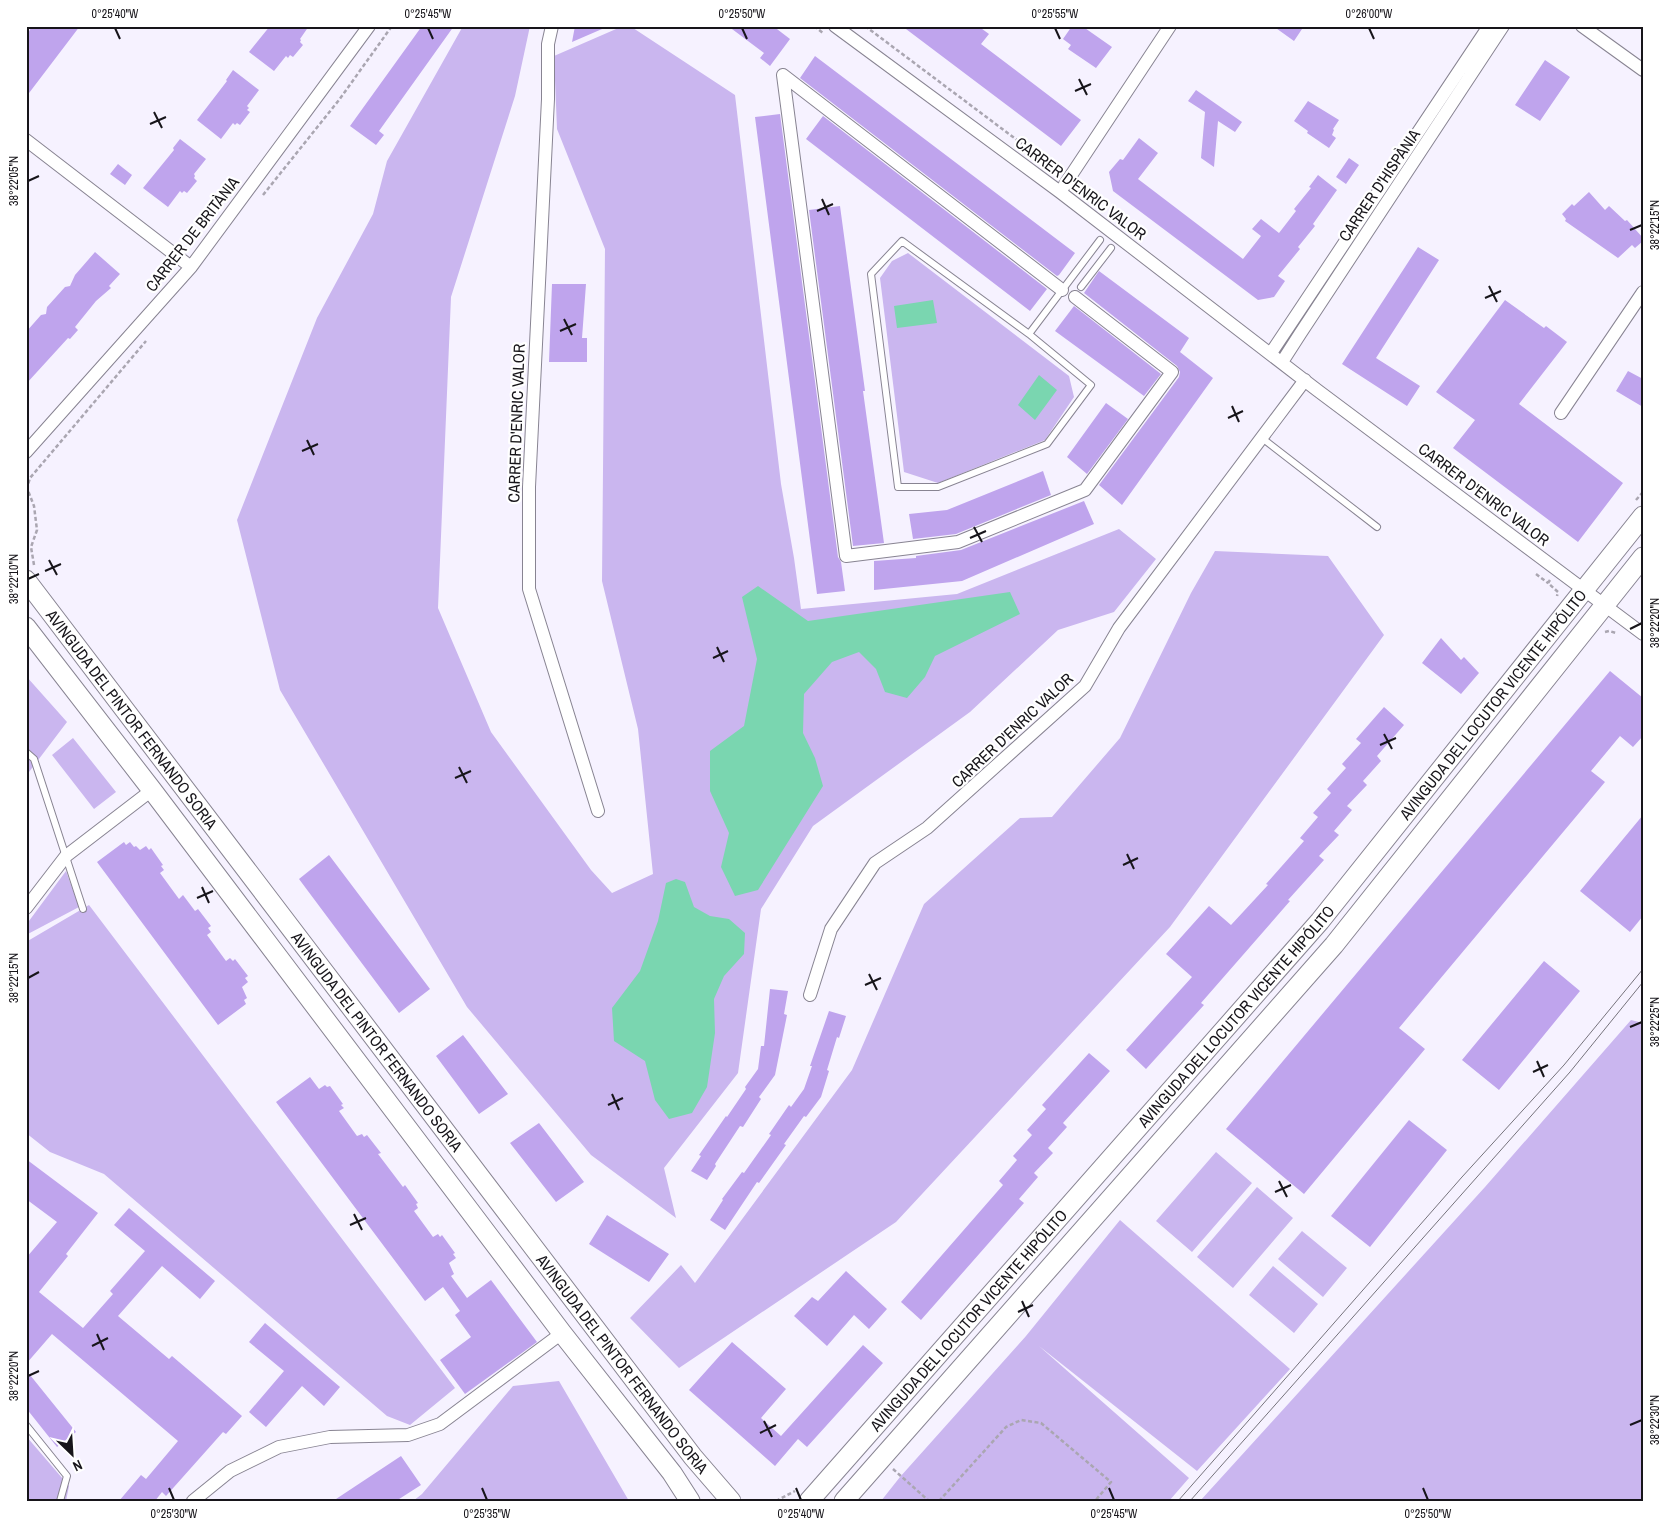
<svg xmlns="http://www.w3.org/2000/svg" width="1669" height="1527" viewBox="0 0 1669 1527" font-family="'Archivo Narrow',sans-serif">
<rect width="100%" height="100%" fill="#f6f2ff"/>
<path fill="#cab6ef" d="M463,26H530L515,96L451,297L438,608L491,732L591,870L612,893L653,874L638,729L602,581L605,249L557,129L554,56L623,26H630L735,95L781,484L794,558L801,609L957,594L1119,529L1156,559L1114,612L1058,630L970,712L813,826L761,909L738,1073L664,1168L676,1218L591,1155L467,1007L280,690L237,520L317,318L373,214L387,161Z
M908,253L1069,376L1074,397L1045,440L938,483L904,472L880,278L892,261Z
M1215,551L1328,556L1384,635L1170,927L896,1222L679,1368L630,1318L681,1265L695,1283L852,1070L924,904L1020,818L1052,817L1120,738L1191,593Z
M26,676L67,722L26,776Z
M73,738L116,792L94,809L52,755Z
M66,871L79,907L26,935V925Z
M89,905L455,1388L410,1425L387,1416L104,1174L50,1152L26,1133V942Z
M1631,1020L1643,1023V1501H1200L1485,1187Z
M1216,1152L1252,1183L1192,1252L1156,1221Z
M1257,1187L1293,1218L1233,1288L1197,1257Z
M1120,1220L1290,1369L1197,1471L1039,1346L1189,1478L1169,1501H881L900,1477L1026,1336Z
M1302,1231L1347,1268L1323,1297L1278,1259Z
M1273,1266L1318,1304L1294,1333L1249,1295Z
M559,1381L629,1501H413L422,1494L513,1386Z
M26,1436L69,1486L66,1501H26Z"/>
<path fill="#7ad6b0" d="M933,300L937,323L897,328L894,306Z
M1039,375L1057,390L1035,420L1018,405Z
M758,586L808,621L1010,592L1020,614L935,656L925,677L907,698L885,692L876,669L859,652L832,662L804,694L803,733L815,758L823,786L758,890L735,896L721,867L729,833L710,791V751L744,726L757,659L742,597Z
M676,879L685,882L694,907L710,916L729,919L745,933L744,954L724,976L714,999L715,1033L707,1087L692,1113L669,1119L655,1100L645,1061L614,1041L612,1008L640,971L658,921L666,883Z"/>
<path fill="#bfa4ed" d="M32,26H80L26,97V37Z
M270,26H309L300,39L301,40L300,42L303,45L293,57L290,55L288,58L286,56L274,71L249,52Z
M422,26H454L379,131L384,135L376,145L350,126Z
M575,26H609L572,42Z
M728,26H773L790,39L770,66L760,58L764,53Z
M902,26H978L989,34L981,44L1081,120L1061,146Z
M1072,26H1082L1112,47L1096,68L1068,49L1071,45L1063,39Z
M1273,26H1304L1294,41Z
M815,56L1075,253L1059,275L1057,276L800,78Z
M1545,60L1570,77L1540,121L1515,105Z
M233,70L259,90L247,106L249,108L247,110L250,112L240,125L237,123L235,125L233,123L221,139L197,120L227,81L226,80Z
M1196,90L1242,122L1235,132L1218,121L1214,167L1201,158L1205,112L1188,101Z
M1308,101L1339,120L1333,129L1334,130L1332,135L1336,138L1329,148L1307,133L1308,131L1294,121Z
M780,114L838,557L841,562L845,591L817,594L755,117Z
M823,116L1047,289L1030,311L806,139Z
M1139,138L1158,153L1138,179L1243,259L1261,236L1252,229L1261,219L1279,233L1296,211L1294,209L1311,188L1309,187L1318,175L1337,190L1313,224L1315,226L1298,247L1300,249L1278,276L1285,281L1274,297L1258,300L1113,191L1109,172L1120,159L1123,160Z
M180,139L206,159L194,174L195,176L194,178L197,181L187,193L184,191L182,193L180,191L168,207L143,188L174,150L173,148Z
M1349,158L1359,165L1346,184L1336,177Z
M118,164L132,175L125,185L110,174Z
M1589,192L1605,210L1609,206L1625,221L1627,220L1643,238V241L1635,248L1632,245L1618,258L1565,221L1566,219L1562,214L1572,204L1574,206Z
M840,206L865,391H863L884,543L853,546L809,210Z
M1418,247L1439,260L1376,358L1420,386L1407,406L1342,364Z
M95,252L120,274L109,286L111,288L96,301L75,327L78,330L70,339L68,338L26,384V332L41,315L46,314L47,307L65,287L70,286L75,275Z
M1099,271L1189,338L1180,352L1213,378L1122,505L1099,485L1179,377L1180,372L1177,366L1084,293Z
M552,284H586L582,338H587V362H549Z
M1505,300L1544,328L1546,326L1567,342L1519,404L1623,483L1578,542L1453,448L1475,420L1436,392Z
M1074,306L1161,374L1144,396L1055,331Z
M1628,371L1643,379V407L1616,391Z
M1106,403L1128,419L1087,474L1067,457Z
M1043,471L1051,495L956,534L913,539L909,514L947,510Z
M1084,501L1094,524L962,581L874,590V561L916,558V556L961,550Z
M1441,638L1461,660L1464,657L1479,673L1461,694L1422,663Z
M1610,671L1643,698V736L1633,747L1620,736L1591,771L1605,782L1399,1028L1425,1049L1304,1194L1226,1129Z
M1384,707L1404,725L1377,756L1381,761L1363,781L1367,785L1347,806L1352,810L1334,831L1339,835L1319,856L1324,860L1288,900L1290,901L1201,1003L1204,1005L1146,1069L1126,1050L1192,977L1166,954L1209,906L1231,925L1268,885L1266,884L1304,841L1300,838L1318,817L1313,813L1331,793L1327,789L1346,768L1342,764L1361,743L1356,739Z
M1643,815V916L1630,932L1580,891Z
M124,842L126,845L130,842L134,847L136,846L140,850L146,846L149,850L151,848L163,865L161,866L164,870L160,873L179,899L183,895L195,911L198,909L211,926L208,928L211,932L207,935L226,961L230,958L233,961L235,959L248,976L245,978L248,982L242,987L247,998L244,1000L246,1004L218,1025L97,862Z
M329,855L430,989L399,1013L299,879Z
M1544,961L1580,991L1499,1090L1462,1060Z
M770,989L788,991L784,1014L787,1015L775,1075L759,1097L761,1099L743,1127L740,1126L715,1164L716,1166L707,1180L691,1171L701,1156L699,1155L726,1116L727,1117L746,1089L745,1087L758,1069L761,1046H764Z
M829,1011L846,1016L839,1038L837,1037L827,1070L829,1071L821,1097L806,1117L804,1116L784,1144L786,1145L759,1183L757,1182L725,1230L710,1220L723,1200L722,1199L742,1172L744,1173L771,1135L769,1134L789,1105L791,1107L804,1089L812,1066H810Z
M463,1035L508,1094L479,1114L436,1056Z
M1089,1053L1110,1071L1063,1123L1067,1127L1048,1148L1053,1153L1034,1173L1038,1177L1019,1199L1024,1203L921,1320L901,1302L1003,1185L999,1181L1017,1160L1013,1156L1032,1135L1027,1130L1046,1109L1042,1105Z
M310,1077L319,1089L325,1085L327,1087L330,1086L343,1104L341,1105L344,1108L339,1111L357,1136L362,1134L364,1137L367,1135L381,1153L378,1154L403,1187L405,1185L418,1203L416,1204L418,1208L414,1211L433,1237L438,1234L440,1237L442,1235L455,1253L453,1254L456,1258L449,1263L454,1274L451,1276L467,1298L491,1280L537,1342L465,1394L440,1360L471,1337L455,1315L460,1311L443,1287L425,1301L276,1102Z
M1409,1120L1447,1150L1370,1247L1331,1216Z
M539,1123L584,1182L556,1202L510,1143Z
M26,1159L98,1213L66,1254L68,1256L39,1292L83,1328L113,1294L110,1291L145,1251L114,1225L129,1208L215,1281L200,1299L162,1266L118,1316L169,1359L172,1356L242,1416L226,1434L223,1432L166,1496L162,1492L155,1501H119L141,1475L146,1479L178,1441L52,1334L26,1364V1258L57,1222L26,1199Z
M607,1215L669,1254L649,1282L589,1244Z
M846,1271L887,1309L869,1329L854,1315L827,1346L794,1316L812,1297L818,1301Z
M265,1323L340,1387L324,1406L302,1386L266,1427L249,1412L284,1371L249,1342Z
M732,1342L786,1389L761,1418L781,1436L863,1345L883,1363L807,1447L798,1439L775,1466L689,1390Z
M26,1370L76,1432L57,1447L26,1408Z
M401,1456L421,1485L396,1501H333Z"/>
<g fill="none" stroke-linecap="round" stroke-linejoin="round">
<g stroke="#888492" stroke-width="8">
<path id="lane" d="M1081,287L1111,248
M1029,334L1091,385L1047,444L938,487H898L871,274L902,241L1029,334L1100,240
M1262,438L1377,527
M26,752L34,759L83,909
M26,1425L67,1476L60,1501"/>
</g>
<g stroke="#888492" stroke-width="14">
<path id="street" d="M552,26L548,44V99L529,487V589L598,811
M835,26L1060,192L1317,390L1643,634
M1582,26L1643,70
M26,140L191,267
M1060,192L1170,26
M1062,290L783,75L846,556L958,542L1085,490L1172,372L1075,297
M1271,353L1489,26
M1282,362L1300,334L1503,26
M1561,413L1643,292
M26,452L191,267L369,26
M26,908L66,856L152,790
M810,995L831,929L875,863L927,828L1085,686L1119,628L1305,380
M193,1501L230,1471L279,1447L330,1437L408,1435L440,1424L562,1333"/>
</g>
<g stroke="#888492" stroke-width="21">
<g id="secondary">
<path id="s1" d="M26,580L693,1457L731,1501"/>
<path d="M26,627L152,790L562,1333L672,1473L690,1501"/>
<path id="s2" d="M809,1501L1320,921L1643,516"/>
<path d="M844,1501L1334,945L1643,557"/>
</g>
</g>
<path stroke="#aaa6b1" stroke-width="2.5" stroke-dasharray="4 2.5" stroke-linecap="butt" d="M814,26L823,33
M865,26L1053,167L1060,168
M263,195L339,100L392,26
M1636,500L1643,492
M34,565L31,547L37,530L34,506L27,488L30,478L146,341
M1536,574L1548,583
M1550,580L1548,583L1558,592L1557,596
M1605,632L1609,631L1616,633
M893,1469L929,1501
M776,1501L795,1491
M939,1501L1006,1427L1021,1420L1041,1423L1111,1482L1095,1501"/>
<use href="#lane" stroke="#fff" stroke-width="6"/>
<use href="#street" stroke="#fff" stroke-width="12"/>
<use href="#secondary" stroke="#fff" stroke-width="19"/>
<path stroke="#76737c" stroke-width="1" d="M1178,1501L1462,1177L1564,1065L1643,969
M1190,1501L1570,1072L1643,982"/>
</g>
<path fill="none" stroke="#17151a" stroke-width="2" d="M115,28L120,39M428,28L433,39M742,28L747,39M1055,28L1060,39M1369,28L1374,39M1079,79L1087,95M1075,91L1091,84M154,112L162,128M150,124L166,117M28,181L39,176M822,199L829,215M817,211L833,204M1630,230L1642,225M1489,286L1497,302M1485,298L1501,291M564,319L572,335M560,331L576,324M1232,406L1239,422M1228,418L1243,411M307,440L314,455M302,451L318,444M974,527L982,542M970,538L986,531M49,560L57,575M45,571L61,564M28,579L39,574M1630,629L1642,623M717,647L724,662M713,658L728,651M1384,734L1392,749M1380,745L1396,738M459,767L467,783M455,778L471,771M1127,854L1134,869M1123,865L1138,858M202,887L209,903M197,898L213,891M869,974L877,990M28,978L39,972M865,985L881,978M1630,1027L1642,1022M1537,1061L1544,1077M1533,1072L1548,1065M612,1094L619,1110M608,1105L623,1098M1279,1181L1287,1197M1275,1192L1291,1185M354,1214L362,1230M350,1225L366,1218M1022,1301L1029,1317M1018,1312L1033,1305M97,1334L104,1350M92,1346L108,1338M28,1376L39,1371M764,1421L772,1437M1630,1425L1642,1420M760,1433L776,1425M169,1488L174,1500M482,1488L487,1500M796,1488L801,1500M1109,1488L1114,1500M1423,1488L1428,1500"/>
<g text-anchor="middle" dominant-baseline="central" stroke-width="4.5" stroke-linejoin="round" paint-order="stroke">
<g font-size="16" fill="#17151a" stroke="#fff">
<text transform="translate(1379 185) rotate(-56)">CARRER D'HISPÀNIA</text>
<text transform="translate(1081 188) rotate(37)">CARRER D'ENRIC VALOR</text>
<text transform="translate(192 234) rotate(-52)">CARRER DE BRITÀNIA</text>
<text transform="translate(516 423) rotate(-88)">CARRER D'ENRIC VALOR</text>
<text transform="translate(1484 494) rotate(37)">CARRER D'ENRIC VALOR</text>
<text stroke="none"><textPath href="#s2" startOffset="1050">AVINGUDA DEL LOCUTOR VICENTE HIPÓLITO</textPath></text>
<text stroke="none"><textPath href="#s1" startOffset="175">AVINGUDA DEL PINTOR FERNANDO SORIA</textPath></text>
<text transform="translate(1012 730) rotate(-43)">CARRER D'ENRIC VALOR</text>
<text stroke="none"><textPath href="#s2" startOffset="646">AVINGUDA DEL LOCUTOR VICENTE HIPÓLITO</textPath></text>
<text stroke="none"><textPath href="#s1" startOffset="580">AVINGUDA DEL PINTOR FERNANDO SORIA</textPath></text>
<text stroke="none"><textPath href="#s2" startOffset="241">AVINGUDA DEL LOCUTOR VICENTE HIPÓLITO</textPath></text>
<text stroke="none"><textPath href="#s1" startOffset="985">AVINGUDA DEL PINTOR FERNANDO SORIA</textPath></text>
</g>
</g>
<rect width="1669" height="1527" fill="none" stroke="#ffffff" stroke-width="55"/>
<g transform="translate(72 1454) rotate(155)" stroke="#ffffff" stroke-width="4" paint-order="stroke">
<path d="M0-4L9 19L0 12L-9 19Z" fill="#17151a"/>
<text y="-8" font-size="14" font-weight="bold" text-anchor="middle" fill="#17151a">N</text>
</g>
<rect x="28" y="28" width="1614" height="1472" fill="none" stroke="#17151a" stroke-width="2"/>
<g font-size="12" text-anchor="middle" fill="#17151a">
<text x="115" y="18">0°25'40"W</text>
<text x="428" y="18">0°25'45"W</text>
<text x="742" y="18">0°25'50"W</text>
<text x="1055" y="18">0°25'55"W</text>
<text x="1369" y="18">0°26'00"W</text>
<text transform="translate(14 181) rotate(-90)" y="4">38°22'05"N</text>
<text transform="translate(1655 225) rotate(-90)" y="4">38°22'15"N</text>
<text transform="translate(14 579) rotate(-90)" y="4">38°22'10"N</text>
<text transform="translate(1655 623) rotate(-90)" y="4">38°22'20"N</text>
<text transform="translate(14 978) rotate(-90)" y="4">38°22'15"N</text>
<text transform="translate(1655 1022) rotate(-90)" y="4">38°22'25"N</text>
<text transform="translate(14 1376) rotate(-90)" y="4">38°22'20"N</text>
<text transform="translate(1655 1420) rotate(-90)" y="4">38°22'30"N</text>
<text x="174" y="1518">0°25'30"W</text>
<text x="487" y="1518">0°25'35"W</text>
<text x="801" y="1518">0°25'40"W</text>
<text x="1114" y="1518">0°25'45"W</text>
<text x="1428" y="1518">0°25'50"W</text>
</g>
</svg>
